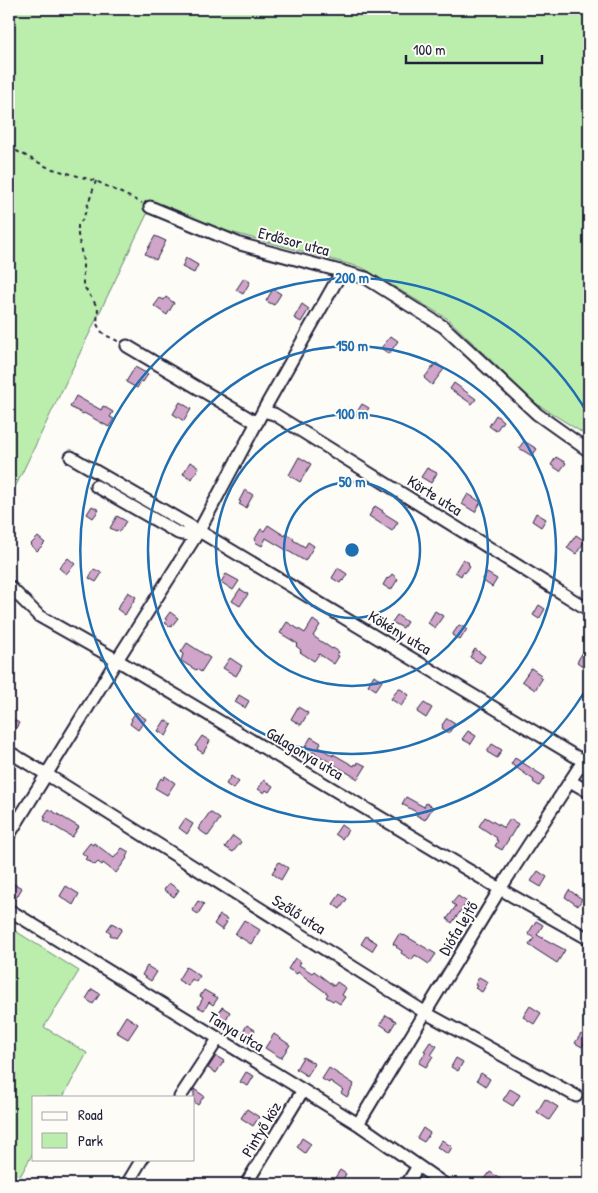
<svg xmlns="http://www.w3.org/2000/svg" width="598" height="1193" viewBox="0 0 598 1193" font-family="'Patrick Hand',sans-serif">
<rect width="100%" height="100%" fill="#fdfcf7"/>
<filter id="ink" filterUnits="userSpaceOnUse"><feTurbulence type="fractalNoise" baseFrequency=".02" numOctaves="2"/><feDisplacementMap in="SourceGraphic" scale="10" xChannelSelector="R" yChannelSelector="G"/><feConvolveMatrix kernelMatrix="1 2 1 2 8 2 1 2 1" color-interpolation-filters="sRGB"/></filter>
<g filter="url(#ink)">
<path fill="#bbedad" stroke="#6e8874" d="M9,9H589V437L534,402L448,319L363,268L149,210L9,500Z
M9,927L79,971L44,1027L87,1053L63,1097H34V1151L16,1184H9Z"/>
<path fill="#d1a5ca" stroke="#22223b" d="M155,236L166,241L156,260L145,254Z
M186,258L198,265L194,273L182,267Z
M244,278L250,282L243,294L236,290Z
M273,289L281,294L274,305L266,301Z
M166,297L174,303L167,315L154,306L160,298L164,300Z
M302,304L309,309L301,322L294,318Z
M391,336L398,341L389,354L381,348Z
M436,363L444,369L432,385L424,378Z
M135,367L148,374L143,382L141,381L137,388L126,382Z
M454,383L476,399L472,404L450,389Z
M76,396L101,410L103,406L113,412L110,417L114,419L109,427L84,413L83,414L70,407Z
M180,402L191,409L184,421L173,414Z
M362,404L369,408L361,419L355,415Z
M496,415L503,421L496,431L489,426Z
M524,441L537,449L532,456L519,448Z
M299,457L311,464L300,482L289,475Z
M556,457L566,463L560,471L551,465Z
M190,462L199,467L192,479L183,474Z
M427,468L437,473L431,483L421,477Z
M245,490L253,495L246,508L239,504L241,502L239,501Z
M468,494L481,502L475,512L462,504Z
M92,506L99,510L93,518L87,514Z
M375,506L383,511L382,512L398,522L392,531L369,516Z
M536,513L546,519L541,527L532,521Z
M117,516L126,521L120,531L117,530L116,531L110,528Z
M268,525L285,536L286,534L294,538L293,540L305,547L308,542L314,546L305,561L266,538L262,546L255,542L256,540L255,539L261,529L264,531Z
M576,535L585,541L576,554L567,548Z
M38,537L45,543L37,551L30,545Z
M68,558L75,564L66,574L59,568Z
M463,559L469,563L468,564L470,566L465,573L463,572L461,576L455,572Z
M338,568L347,574L343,581L342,580L340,583L332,578Z
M94,569L102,573L96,582L89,578Z
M487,573L497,579L492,587L482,580Z
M226,574L239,581L233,590L221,582Z
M392,574L398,579L391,590L383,585L387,578L388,579Z
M240,589L248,594L240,606L232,601Z
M128,592L136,597L125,615L117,609Z
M539,605L545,609L539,619L533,615Z
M435,611L443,616L435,628L428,623Z
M170,612L178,618L171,627L165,623L167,620L165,619Z
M397,615L407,622L403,628L392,622Z
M313,620L320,625L313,636L332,649L333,648L339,652L337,655L339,656L334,664L319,654L314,661L300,652L301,650L296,646L298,644L280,633L287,622L305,633Z
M459,625L467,629L460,640L452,635Z
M187,643L210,658L201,672L197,669L196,670L181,661L183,654L181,652Z
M475,649L485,656L480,663L470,657Z
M583,652L589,656V659L584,667L577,662Z
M230,658L242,666L236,676L223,668Z
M531,668L541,675L539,677L542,679L535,690L522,681Z
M374,675L382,681L376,690L368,685Z
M399,688L409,695L401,706L391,699Z
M239,695L249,701L245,708L235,702Z
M424,703L432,708L426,718L417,712Z
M298,707L308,713L301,725L291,719Z
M136,712L146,719L138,730L130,724L132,720L131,719Z
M9,717L19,723L9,740Z
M447,718L455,723L449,733L442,728L443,726L442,725Z
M165,720L172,725L166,736L158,731Z
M468,731L476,736L471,744L462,739Z
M202,736L210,741L203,753L197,749L198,748L195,746Z
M311,737L321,743L319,747L333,756V754L354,766L355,764L357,765L358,762L366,766L358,779L313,752L312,754L306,750L307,748L305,747Z
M492,744L502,750L497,758L487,752Z
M515,758L545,777L539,786L533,782L534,780L511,764Z
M165,776L175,783L167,795L155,788L161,778L163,780Z
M231,776L239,782L233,789L226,784Z
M264,780L273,786L269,792L266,790L264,793L258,789Z
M406,797L424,807L426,803L433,807L425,820L416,815L418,813L402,804Z
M49,809L79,827L72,837L44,820L46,817L44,816Z
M210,812L220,819L208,836L198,829Z
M485,817L504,828L510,819L518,824L502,850L495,846L498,841L496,840L497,838L479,826Z
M185,819L193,824L187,834L179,828Z
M341,825L348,830L342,839L335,834Z
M233,836L241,842L233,852L225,847Z
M90,843L93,845L94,843L114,858L122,848L129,852L126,857L127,858L116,873L103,863L102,865L98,862L95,865L85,859L87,857L82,853Z
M279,862L288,868L281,880L272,873Z
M538,871L547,877L541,887L531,881Z
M169,883L179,890L174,897L164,890Z
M14,884L22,888L15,900L9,896V892Z
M66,886L79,894L73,905L60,896Z
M569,890L582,899L578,906L565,897Z
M340,894L347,899L340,909L333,904Z
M458,896L467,902L452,923L447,919L456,906L452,903Z
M198,901L204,904L198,914L192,910Z
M220,915L227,919L225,921L227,922L222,930L214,924Z
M244,920L260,930L251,944L235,934Z
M536,921L543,925L537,935L565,950L557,963L529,945L534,938L528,934Z
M112,923L122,929L116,938L110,935L111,933L107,930Z
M399,934L403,936L404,935L436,954L429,964L415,955L412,960L401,953L402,951L396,947L397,946L393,944Z
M366,936L377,943L372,951L361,944Z
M295,958L301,962L299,965L312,973L314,971L334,986L337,982L346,988L342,995L345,997L340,1004L334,1000L333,1001L326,997L328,994L298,972L297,974L288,969Z
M147,966L157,972L151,981L142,975Z
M186,967L200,976L196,982L192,979L188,986L178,980Z
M479,977L488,982L482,992L475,988L477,986L475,985Z
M92,989L100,994L93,1004L86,999Z
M204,990L218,998L213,1005L209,1002L204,1010L198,1007L203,998L200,996Z
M530,1006L541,1013L534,1024L523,1017Z
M222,1007L230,1012L225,1021L223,1019L221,1022L216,1018Z
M386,1015L396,1021L390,1031L380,1024Z
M126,1016L138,1024L128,1039L116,1032Z
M247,1025L255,1030L249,1040L241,1035Z
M274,1034L290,1045L281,1058L265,1048Z
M581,1034L588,1038L582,1047L575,1043Z
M430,1042L437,1046L431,1055L433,1056L426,1067L419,1063L426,1052L424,1051Z
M216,1056L224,1061L216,1073L208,1068Z
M303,1057L315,1064L307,1076L296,1069Z
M456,1058L463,1062L458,1071L451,1067Z
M329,1068L354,1084L347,1097L341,1093L343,1090L330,1081L329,1083L322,1079Z
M246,1072L254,1076L248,1086L240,1082Z
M481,1073L490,1079L486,1086L477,1080Z
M194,1089L204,1096L198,1105L194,1102Z
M510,1089L520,1095L513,1106L503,1100Z
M545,1099L558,1107L549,1120L537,1112Z
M247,1109L259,1117L253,1126L241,1118Z
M423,1128L430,1133L424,1142L417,1138Z
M302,1138L311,1144L305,1153L297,1147Z
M442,1140L452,1147L448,1154L437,1147Z
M340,1170L346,1174L340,1184H331Z
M490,1172L502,1180L498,1184H490L484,1180Z"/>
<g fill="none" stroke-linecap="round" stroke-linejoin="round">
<g stroke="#22223b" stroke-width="15">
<path id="minor" d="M150,207L240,244L366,278L444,327L537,414L589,451
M127,346L257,423
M263,411L274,414L589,610
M71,457L199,531L583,761
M96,486L178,533C186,536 192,534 199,531
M10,587L39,616L117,660L500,889L589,939
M9,752L46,774L426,1013L576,1096
M570,781L589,792
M9,835L117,660L199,531L263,411L342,271
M9,910L358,1124L444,1184
M180,1097L218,1039
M358,1124L500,889L589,752
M127,1184L142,1159
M246,1184L303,1090
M407,1184L418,1166"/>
</g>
<path stroke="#22223b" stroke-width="2" stroke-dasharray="4 4" stroke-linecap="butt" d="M9,147L49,168L96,181L142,203
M96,181L83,219L78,225V235L83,261V285L98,308L97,324L100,330L105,335L118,341"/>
<use href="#minor" stroke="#fdfcf7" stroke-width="11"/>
</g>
</g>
<g fill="none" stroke="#1f6fb2" stroke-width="2.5">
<circle cx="352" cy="550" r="68"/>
<circle cx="352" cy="550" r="136"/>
<circle cx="352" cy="550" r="204"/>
<path d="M589 684A272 272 0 1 1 589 416"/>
</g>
<g text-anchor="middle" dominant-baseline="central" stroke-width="4" stroke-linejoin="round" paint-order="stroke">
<g font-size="16" fill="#22223b" stroke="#fdfcf7">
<text transform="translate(294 241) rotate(15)">Erdősor utca</text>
<text transform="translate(435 495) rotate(32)">Körte utca</text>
<text transform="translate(400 632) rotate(31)">Kökény utca</text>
<text transform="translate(305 753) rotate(31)">Galagonya utca</text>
<text transform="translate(299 914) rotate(32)">Szőlő utca</text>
<text transform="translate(458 928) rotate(-59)">Diófa lejtő</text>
<text transform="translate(236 1031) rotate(31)">Tanya utca</text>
<text transform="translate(261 1129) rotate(-59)">Pintyő köz</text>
</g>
</g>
<circle cx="352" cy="550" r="8" fill="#1f6fb2" stroke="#fdfcf7" stroke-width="2.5"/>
<g font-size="15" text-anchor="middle" font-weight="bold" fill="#1f6fb2" stroke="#fdfcf7" stroke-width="4" stroke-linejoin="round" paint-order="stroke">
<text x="352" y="283">200 m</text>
<text x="352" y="351">150 m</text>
<text x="352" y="419">100 m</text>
<text x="352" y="487">50 m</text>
</g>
<rect width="598" height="1193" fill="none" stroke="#fdfcf7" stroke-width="30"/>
<rect x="15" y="15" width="568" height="1163" fill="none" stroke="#22223b" stroke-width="2" filter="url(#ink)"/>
<rect x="32" y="1096" width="162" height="65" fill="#fdfcf7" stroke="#a5a5ac"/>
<rect x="42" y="1112" width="25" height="8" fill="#fdfcf7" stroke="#a5a5ac"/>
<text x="78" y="1120" font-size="15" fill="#22223b">Road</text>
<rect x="42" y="1133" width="25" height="15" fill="#bbedad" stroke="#a5a5ac"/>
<text x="78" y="1146" font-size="15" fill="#22223b">Park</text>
<path d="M406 55v8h136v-8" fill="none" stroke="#22223b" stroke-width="2.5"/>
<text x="413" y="55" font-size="15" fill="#22223b" stroke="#fdfcf7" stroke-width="4" paint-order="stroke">100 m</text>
</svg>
